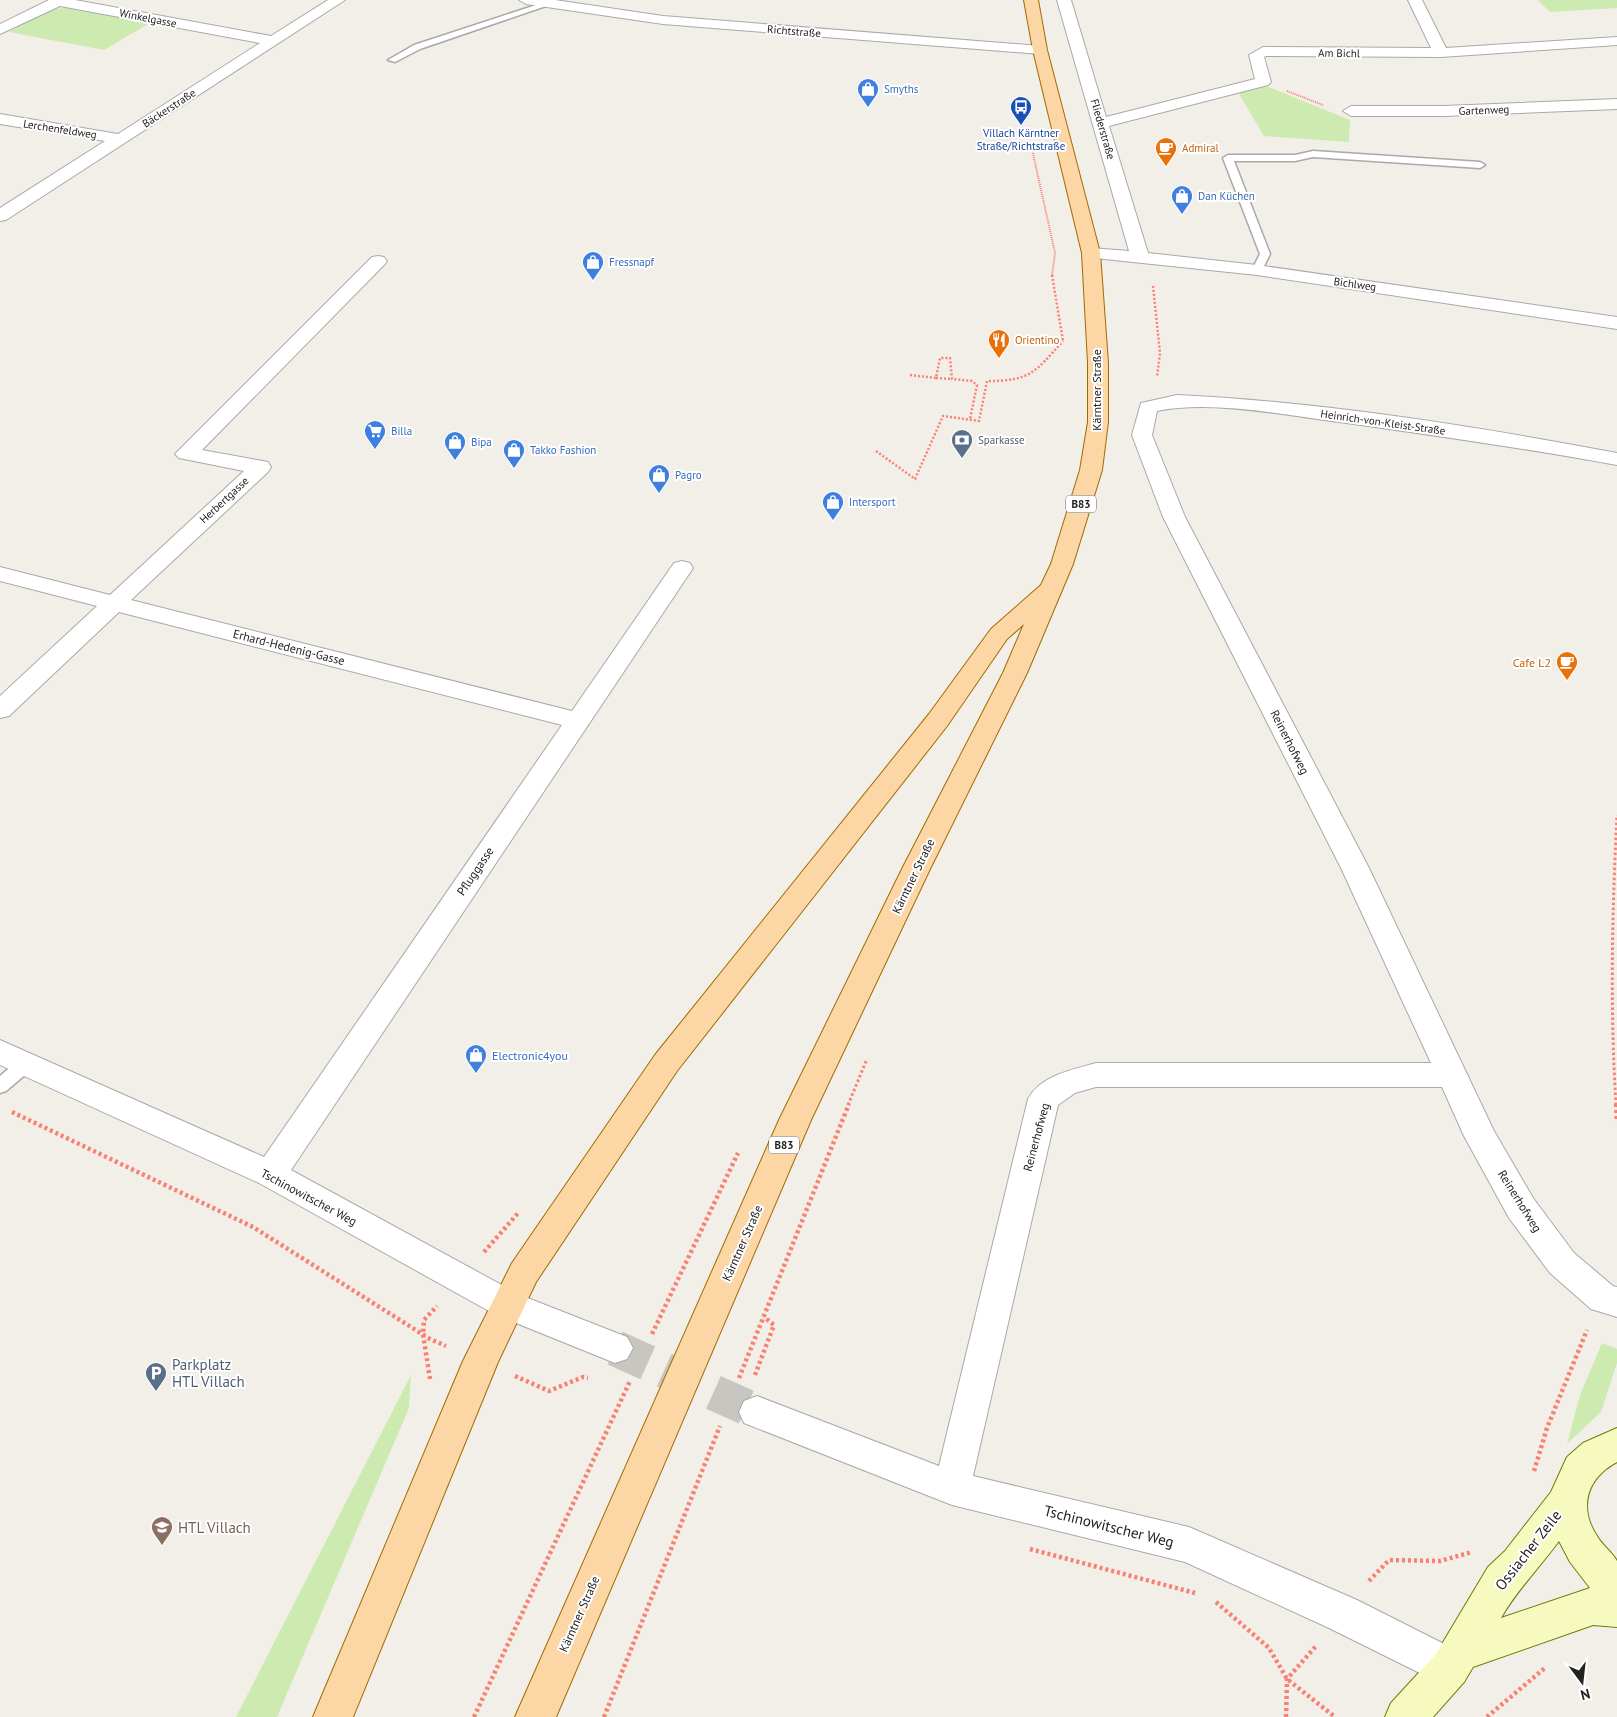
<svg xmlns="http://www.w3.org/2000/svg" width="1617" height="1717" viewBox="0 0 1617 1717" font-family="'PT Sans',sans-serif">
<rect width="100%" height="100%" fill="#f2efe9"/>
<path fill="#cdebb0" d="M1538,0H1617V8L1550,12Z
M61,8H71L150,23L104,50L9,32L41,13Z
M1266,86L1350,120L1349,142L1264,136L1238,92Z
M1602,1343L1617,1349V1363L1601,1412L1567,1444L1580,1395Z
M411,1375L409,1408L277,1717H236Z"/>
<g fill="none" stroke-linecap="round" stroke-linejoin="round">
<path stroke="#c8c6c1" stroke-width="36" stroke-dasharray="36 18" stroke-linecap="butt" d="M615,1348L757,1412"/>
<g stroke="#a9a9a9" stroke-width="3">
<path id="lane" d="M545,2L552,4L420,49L395,62L388,60L414,45Z
M1313,151L1480,162L1485,165L1480,168L1313,157L1295,161H1234L1270,254L1261,272H1253L1252,270L1260,254L1223,158L1228,155H1295Z
M26,1057L32,1059L35,1064L32,1069L6,1091L0,1093V1076L20,1059Z"/>
</g>
<g stroke="#a9a9a9" stroke-width="2">
<path id="street" d="M49,0H75L271,36L328,0H345L6,220L0,221V208L105,141L0,124V114L118,134L260,43L60,6L0,34V24Z
M519,0H555L663,16L1040,46L1047,50L1040,54L663,24L526,4Z
M1057,0H1071L1106,117L1255,79L1249,55L1263,47L1431,48L1408,0H1422L1446,48L1617,37V45L1441,57L1266,56L1264,57L1271,82L1268,85L1109,126L1148,253L1257,265L1617,317V329L1257,275L1085,257L1082,253L1085,249L1091,248L1129,251Z
M1617,99V109L1444,116H1351L1343,111L1351,106H1444Z
M378,256L384,257L387,261L384,265L202,450L268,462L271,467L268,472L131,600L572,711L674,563L682,561L690,563L693,568L291,1170L520,1295L627,1337L633,1348L627,1359L615,1363L496,1315L259,1183L0,1065V1040L264,1157L562,725L119,612L9,716L0,718V696L97,606L0,581V567L110,595L244,471L179,458L175,454L372,257Z
M1177,395C1323,402 1474,426 1617,453V465C1525,448 1432,435 1339,422C1284,415 1211,400 1157,411L1152,435L1185,517L1369,868L1494,1131L1533,1198L1574,1253L1613,1286L1617,1287V1317L1591,1309L1550,1273L1509,1218L1464,1136L1442,1087H1096L1075,1093L1058,1105L973,1476L1189,1527L1357,1600L1464,1654L1470,1668L1464,1682L1450,1688L1329,1628L1185,1562L952,1505L744,1423L739,1412L744,1401L757,1396L939,1466L1028,1099C1041,1075 1072,1070 1096,1063H1431L1341,868L1163,517L1132,435L1141,403Z"/>
</g>
<g stroke="#707d05" stroke-width="2">
<path id="secondary" d="M1617,1428V1462C1587,1478 1578,1507 1597,1536C1602,1545 1612,1552 1617,1561C1617,1568 1617,1615 1617,1627L1593,1625L1473,1667L1464,1682L1433,1717H1385L1391,1703L1436,1654L1488,1567L1505,1551L1551,1492L1567,1457L1583,1443ZM1559,1541L1570,1562L1590,1588L1501,1618C1517,1590 1540,1567 1559,1541Z"/>
</g>
<g stroke="#a06b00" stroke-width="2">
<path id="primary" d="M1024,0H1038L1047,50L1100,253L1108,363V422L1102,470L1073,564L1027,673L930,869L811,1120L556,1717H515L779,1120L902,869L1003,673L1024,624L1007,639L947,726L677,1071L536,1282L498,1362L353,1717H313L463,1361L512,1263L655,1055L929,714L991,629L1041,585L1051,564L1080,470L1088,422V363L1082,253L1033,50Z"/>
</g>
<path stroke="#fa8072" stroke-width="2" stroke-dasharray="1 1" stroke-linecap="butt" d="M1287,91L1323,105
M1032,149L1055,253L1052,276"/>
<path stroke="#fa8072" stroke-width="2.5" stroke-dasharray="2 2" stroke-linecap="butt" d="M1052,275L1063,341
M1153,286L1160,353L1157,377
M910,375L936,378L940,358H950L952,379L972,381L977,385L970,419
M936,378L952,379
M876,451L915,479L943,416L979,421L987,381C1031,381 1035,372 1063,341"/>
<path stroke="#fa8072" stroke-width="3" stroke-dasharray="2.5 2.5" stroke-linecap="butt" d="M848,1105L867,1059
M1616,1105C1610,1009 1612,912 1617,815"/>
<path stroke="#fa8072" stroke-width="4.5" stroke-dasharray="3 3" stroke-linecap="butt" d="M1616,1104L1617,1122
M12,1112L253,1227L430,1339L446,1346
M484,1252L519,1212
M652,1334L738,1153
M755,1375L774,1325L764,1317
M515,1376L549,1391L583,1377L588,1378
M739,1378L849,1104
M430,1379L423,1334L424,1320L437,1306
M1534,1471L1547,1428L1587,1330
M1030,1549L1195,1593
M1369,1581L1389,1560L1440,1561L1472,1552
M1216,1602L1269,1648L1287,1679L1335,1717
M474,1717L630,1381
M604,1717L720,1426
M1286,1717L1287,1679L1316,1646
M1487,1717L1546,1667"/>
<use href="#lane" fill="#fff" fill-rule="evenodd"/>
<use href="#street" fill="#fff" fill-rule="evenodd"/>
<use href="#secondary" fill="#f7fabf" fill-rule="evenodd"/>
<use href="#primary" fill="#fcd6a4" fill-rule="evenodd"/>
</g>
<defs>
<g id="shop-pin" transform="scale(1.125)"><path d="M0 17L-7.5 6A9.5 9.5 0 1 1 7.5 6Z" fill="#3f7fe0" stroke="#fff"/><path d="M-5-2.5h2.3a2.7 3.5 0 0 1 5.4 0H5L5.5 6h-11ZM-1.5-2.5h3a1.5 2.3 0 0 0-3 0Z" fill="#fff"/></g>
<g id="bus-pin" transform="scale(1.125)"><path d="M0 17L-7.5 6A9.5 9.5 0 1 1 7.5 6Z" fill="#1a4fb4" stroke="#fff"/><path d="M-5-6H5V4H4V6H2V4H-2V6H-4V4H-5ZM-3.5-4V0h7V-4ZM-3.5 1.2v1.5H-2V1.2ZM2 1.2v1.5H3.5V1.2Z" fill="#fff"/></g>
<g id="cafe-pin" transform="scale(1.125)"><path d="M0 17L-7.5 6A9.5 9.5 0 1 1 7.5 6Z" fill="#e8710a" stroke="#fff"/><path d="M-5.5-4.5H6V0H3Q3 3.5 0 3.5H-2.5Q-5.5 3.5-5.5 0ZM3-3.2v2h1.7v-2ZM-6 4.5H4V6H-6Z" fill="#fff"/></g>
<g id="restaurant-pin" transform="scale(1.125)"><path d="M0 17L-7.5 6A9.5 9.5 0 1 1 7.5 6Z" fill="#e8710a" stroke="#fff"/><path d="M-5-6h1v4h1v-4h1v4h1v-4h1v5L-1.5 .5V6h-2V.5L-5-1ZM5-6V6H3V1.5H1.5Q1.5-4 5-6Z" fill="#fff"/></g>
<g id="supermarket-pin" transform="scale(1.125)"><path d="M0 17L-7.5 6A9.5 9.5 0 1 1 7.5 6Z" fill="#3f7fe0" stroke="#fff"/><path d="M-6-5.5h2.5l.6 2H6L4.5 2H-2.5L-4.4-4H-6ZM-1.5 3.2a1.3 1.3 0 1 0 .1 0ZM3 3.2a1.3 1.3 0 1 0 .1 0Z" fill="#fff"/></g>
<g id="bank-pin" transform="scale(1.125)"><path d="M0 17L-7.5 6A9.5 9.5 0 1 1 7.5 6Z" fill="#5c6f8a" stroke="#fff"/><path d="M-6-4H6V4H-6ZM0-2.3a2.3 2.3 0 1 0 0 4.6a2.3 2.3 0 1 0 0-4.6Z" fill="#fff"/></g>
<g id="parking-pin" transform="scale(1.125)"><path d="M0 17L-7.5 6A9.5 9.5 0 1 1 7.5 6Z" fill="#5c6f8a" stroke="#fff"/><path d="M-3.5-5.5H1a3.5 3.5 0 0 1 0 7H-1V5.5H-3.5ZM-1-3.4V-.6H.8a1.4 1.4 0 0 0 0-2.8Z" fill="#fff"/></g>
<g id="school-pin" transform="scale(1.125)"><path d="M0 17L-7.5 6A9.5 9.5 0 1 1 7.5 6Z" fill="#8d6e63" stroke="#fff"/><path d="M0-5L7-2L0 1L-7-2ZM-4 1L0 2.5L4 1V4Q0 6-4 4Z" fill="#fff"/></g>
</defs>
<g fill-rule="evenodd">
<use href="#shop-pin" x="868" y="89"/>
<use href="#bus-pin" x="1021" y="107"/>
<use href="#cafe-pin" x="1166" y="148"/>
<use href="#shop-pin" x="1182" y="196"/>
<use href="#shop-pin" x="593" y="262"/>
<use href="#restaurant-pin" x="999" y="340"/>
<use href="#supermarket-pin" x="375" y="431"/>
<use href="#bank-pin" x="962" y="440"/>
<use href="#shop-pin" x="455" y="442"/>
<use href="#shop-pin" x="514" y="450"/>
<use href="#shop-pin" x="659" y="475"/>
<use href="#shop-pin" x="833" y="502"/>
<use href="#cafe-pin" x="1567" y="662"/>
<use href="#shop-pin" x="476" y="1055"/>
<use href="#parking-pin" x="156" y="1373"/>
<use href="#school-pin" x="162" y="1527"/>
</g>
<g text-anchor="middle" dominant-baseline="central" stroke-width="4" stroke-linejoin="round" paint-order="stroke">
<g font-size="11" fill="#222" stroke="#fff">
<text transform="translate(148 18) rotate(11)">Winkelgasse</text>
<text transform="translate(794 31) rotate(5)">Richtstraße</text>
<text transform="translate(1339 53) rotate(1)">Am Bichl</text>
<text transform="translate(169 108) rotate(-33)">Bäckerstraße</text>
<text transform="translate(1484 110) rotate(-2)">Gartenweg</text>
<text transform="translate(60 129) rotate(9)">Lerchenfeldweg</text>
<text transform="translate(1103 129) rotate(74)">Fliederstraße</text>
<text transform="translate(1355 284) rotate(8)">Bichlweg</text>
<text transform="translate(1383 422) rotate(8)">Heinrich-von-Kleist-Straße</text>
<text transform="translate(224 500) rotate(-43)">Herbertgasse</text>
</g>
<g font-size="11" fill="#366cbe" stroke="#fff" text-anchor="start">
<text x="884" y="89">Smyths</text>
<text x="1198" y="196">Dan Küchen</text>
<text x="609" y="262">Fressnapf</text>
<text x="391" y="431">Billa</text>
<text x="471" y="442">Bipa</text>
<text x="530" y="450">Takko Fashion</text>
<text x="675" y="475">Pagro</text>
<text x="849" y="502">Intersport</text>
</g>
<g font-size="11" fill="#164399" stroke="#fff">
<text x="1021" y="133">Villach Kärntner<tspan x="1021" dy="13">Straße/Richtstraße</tspan></text>
</g>
<g font-size="11" fill="#c56008" stroke="#fff" text-anchor="start">
<text x="1182" y="148">Admiral</text>
<text x="1015" y="340">Orientino</text>
</g>
<g font-size="11" fill="#4e5e75" stroke="#fff" text-anchor="start">
<text x="978" y="440">Sparkasse</text>
</g>
<g fill="#fff" stroke="#646464" stroke-width="1">
<rect x="1066" y="495.5" width="30" height="17" rx="4"/>
<rect x="769" y="1136.5" width="30" height="17" rx="4"/>
</g>
<g font-size="11" font-weight="bold" fill="#222">
<text x="1081" y="504">B83</text>
<text x="784" y="1145">B83</text>
</g>
<g font-size="12" fill="#222" stroke="#fff">
<text transform="translate(1096 390) rotate(-90)">Kärntner Straße</text>
<text transform="translate(289 647) rotate(14)">Erhard-Hedenig-Gasse</text>
<text transform="translate(1290 742) rotate(63)">Reinerhofweg</text>
<text transform="translate(475 871) rotate(-56)">Pfluggasse</text>
<text transform="translate(913 876) rotate(-64)">Kärntner Straße</text>
<text transform="translate(1036 1137) rotate(-75)">Reinerhofweg</text>
<text transform="translate(309 1197) rotate(28)">Tschinowitscher Weg</text>
<text transform="translate(1520 1201) rotate(58)">Reinerhofweg</text>
<text transform="translate(742 1243) rotate(-66)">Kärntner Straße</text>
<text transform="translate(579 1614) rotate(-66)">Kärntner Straße</text>
</g>
<g font-size="12" fill="#c56008" stroke="#fff" text-anchor="end">
<text x="1551" y="662">Cafe L2</text>
</g>
<g font-size="12" fill="#366cbe" stroke="#fff" text-anchor="start">
<text x="492" y="1055">Electronic4you</text>
</g>
<g font-size="15" fill="#4e5e75" stroke="#fff" text-anchor="start">
<text x="172" y="1364">Parkplatz<tspan x="172" dy="17">HTL Villach</tspan></text>
</g>
<g font-size="15" fill="#222" stroke="#fff">
<text transform="translate(1109 1526) rotate(14)">Tschinowitscher Weg</text>
<text transform="translate(1528 1550) rotate(-52)">Ossiacher Zeile</text>
</g>
<g font-size="15" fill="#785e54" stroke="#fff" text-anchor="start">
<text x="178" y="1527">HTL Villach</text>
</g>
</g>
<g transform="translate(1582 1682) rotate(165)" stroke="#ffffff" stroke-width="4" paint-order="stroke">
<path d="M0-4L9 19L0 12L-9 19Z" fill="#222222"/>
<text y="-8" font-size="14" font-weight="bold" text-anchor="middle" fill="#222222">N</text>
</g>
</svg>
